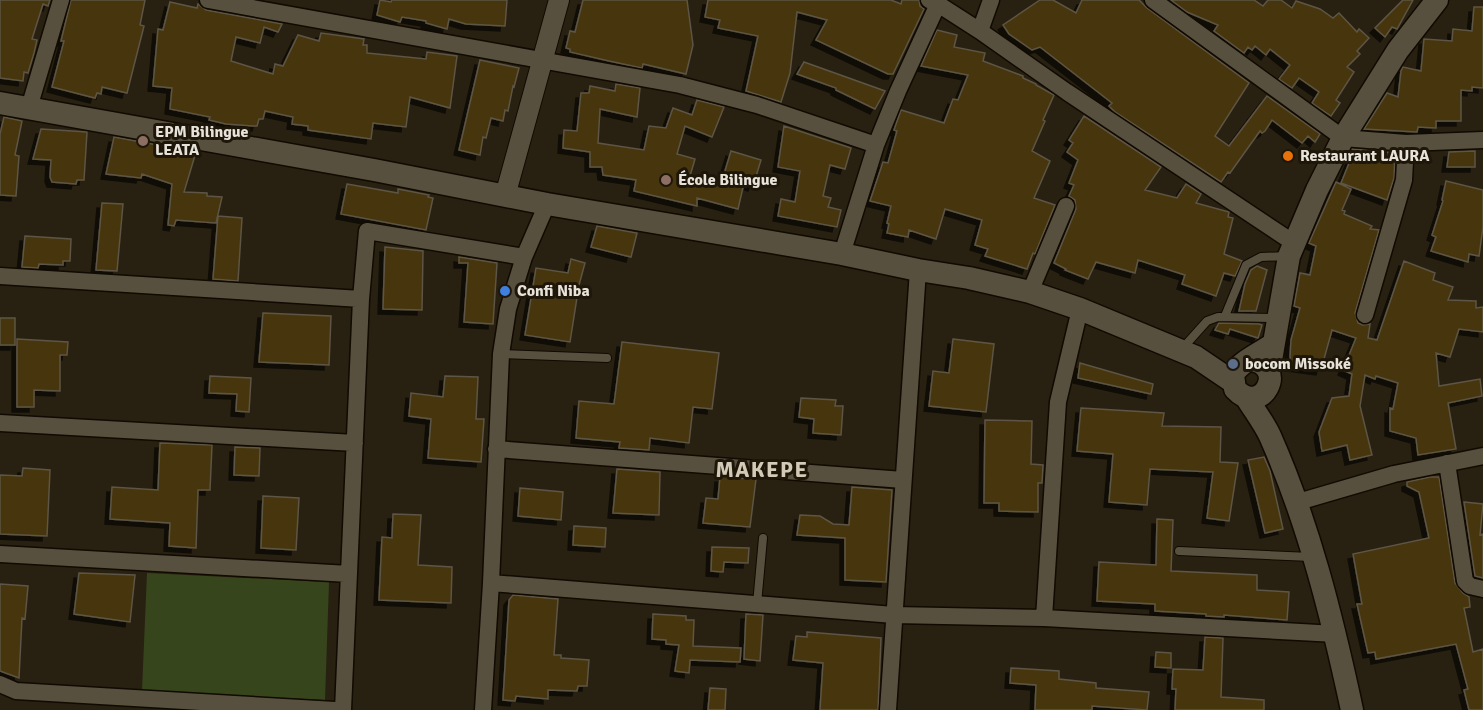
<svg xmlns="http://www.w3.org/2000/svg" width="1483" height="710" viewBox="0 0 1483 710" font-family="Signika,sans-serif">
<defs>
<filter id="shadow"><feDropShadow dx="-5" dy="5" stdDeviation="0" flood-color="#0009"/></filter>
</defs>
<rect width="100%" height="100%" fill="#282112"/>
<path fill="#37451d" d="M147,573L329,582L325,700L142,691Z"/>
<path fill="#473509" stroke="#5d5545" stroke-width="1.5" filter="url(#shadow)" d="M0,0H50L48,6L43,4L32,39L37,40L34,53L28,73L24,72L23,81L0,78Z
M71,0H145L140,25L144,26L127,93L102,87L101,94L97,93L95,98L52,87L64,41H61Z
M380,0L391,2L392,0H507L505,26L466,24L449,19L447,29L426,23V21L402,17L400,22L377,15Z
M583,0H687L693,45L686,74L643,64L642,68L609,61L570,52V49L566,48L570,31L575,32Z
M708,0H891L901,4L902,0H919L920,6L924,9L893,74H888L816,40L827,20L797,12L790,73L781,102L746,91L758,36L718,28L720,20L705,17Z
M1040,0H1053L1076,13L1082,0H1139L1147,8L1249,83L1215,136L1229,146L1267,96L1320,134L1315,142L1308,136L1302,143L1272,120L1265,131L1262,133L1260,131L1230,173L1228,172L1221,182L1115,112L1109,106L1112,103L1040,47L1032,50L1009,34L1003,25Z
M1171,0H1254L1263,6L1268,0H1281L1292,8L1296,1L1320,9L1333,18L1339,13L1357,32L1359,29L1369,38L1357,51L1360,54L1347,67L1354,72L1336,100L1340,103L1331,116L1312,103L1319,92L1299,78L1292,88L1279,79L1290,65L1270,49L1266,55L1255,46L1252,50L1248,47L1244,53L1214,31L1218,25L1187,12Z
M1403,0H1413L1397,29L1392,27L1385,37L1375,28Z
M170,2L197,8L198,4L206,10L282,24L278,32L264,27L260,43L236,37L231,61L273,74L275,64L283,66L298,35L319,41L321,33L364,39L363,45H367V53L426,59L427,52L457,56L450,108L410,97L406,127L373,123L371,139L308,130V126L292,124L293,117L265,111L263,119H259L257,126H253L226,124L209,120L210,117L170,109L172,88L153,86L158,29L163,30Z
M1474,7H1483V88L1472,87V91L1461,90V121H1436V128L1418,127L1417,132L1364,129L1387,93L1398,97L1401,71L1403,67L1421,71L1424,39L1452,41L1453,29L1472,31Z
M937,30L957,35L954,47L985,53L983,61L1023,76V78L1036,84V85L1054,95L1043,120L1045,121L1032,151L1050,161L1034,198L1055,205L1035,254L1033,253L1027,269L985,256L988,249L975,245L982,220L945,209L936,239L909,230L908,237L887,233L889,224L887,223L891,206L870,201L883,162L888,163L897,131L894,130L901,110L944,123L953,99L958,100L968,75L921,66Z
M480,60L519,68L514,87L513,86L508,111L505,110L503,121L491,118L486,138L483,137L480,155L459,150Z
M804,62L885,91L875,109L836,90V88L797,74Z
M616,84L640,88L637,117L600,109L598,143L644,150L649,126L666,128L673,108L692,115L697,100L724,107L712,137L685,126L677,154L695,159L690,176L721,184L731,151L761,160L753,186L744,183L738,209L697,198V206L634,191L636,180L603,175L602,167H590V152L563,148L564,130L577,131L581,93H589L590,86L615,91Z
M1084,116L1161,167L1145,190L1177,198L1186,184L1201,194L1196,203L1229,212L1228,217L1233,218L1224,254L1242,261L1235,276L1224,273L1216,296L1182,284L1185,275L1138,260L1135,273L1096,262L1088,279L1065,270L1066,269L1054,263L1076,209L1075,200L1069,196L1074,185L1069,183L1078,160L1067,152L1073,143L1069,140Z
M4,117L22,121L15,155L19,156L16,196L0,195V134Z
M784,126L851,148L845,169L830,165L823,196L831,198L828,207L841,210L837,227L778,216L781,199L795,202L800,171L778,167Z
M41,129L87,132L84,180H77L76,184L52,182L50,177L51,160L33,159Z
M114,137L196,152L184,192L207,193V196L222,197L216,223L176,220L174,226L168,225L172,184L142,174L141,178L106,174Z
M1352,149L1395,153L1394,178L1387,200L1341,183L1354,151Z
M1475,151V167H1447L1449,152Z
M1446,181L1483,190V227L1479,256L1469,254L1468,262L1431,251L1436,237L1432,235L1443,201L1442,200Z
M1336,182L1351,189L1342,210L1345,211L1344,214L1372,226L1370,229L1379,230L1355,313L1358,323L1363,325L1370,324L1368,338L1377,340L1404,261L1435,273L1433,280L1453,287L1448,300L1476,301V308L1483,307V332L1459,329L1450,357L1436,353L1439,386L1480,379L1482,396L1448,403L1456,449L1418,455L1416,438L1390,431V408L1393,409L1398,383L1376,376L1375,379L1365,375L1360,406L1372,455L1350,460L1347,445L1322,451L1319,432L1332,398L1349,396L1352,374L1343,370L1356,338L1332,330L1321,370L1292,366L1290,357L1291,340L1300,308L1294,306L1300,273L1310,275L1316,246L1309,243Z
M347,184L398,193V189L429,195L428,197L433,198L426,230L341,214Z
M102,203L123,204L117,271L96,270Z
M218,216L242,218L238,281L213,279Z
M597,226L637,233L631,257L591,247Z
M25,236L71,239L70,261H63V265L39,264L38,268L22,267Z
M385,247L423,251L422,310L383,309Z
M459,257L497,263L493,324L464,322L468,263H459Z
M571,259L585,263L579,285L570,342L525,335L536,268L568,273Z
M1257,266L1267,270L1256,311H1239L1245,284L1251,270Z
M263,313L331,316L329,365L259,362Z
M0,318H15V345H0Z
M1219,323L1259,324L1262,325L1258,338L1230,329L1228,334L1215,330Z
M17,339L68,342L67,355H60V391L34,390V407H17Z
M953,339L994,344L986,412L929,406L933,371L949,373Z
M622,342L719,353L712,409L693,407L689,443L650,438L649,450L619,448L620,442L576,438L579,401L614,404Z
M1080,363L1153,384L1151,394L1078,378Z
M210,376L251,378L249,412L236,411L237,394L209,393Z
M445,376L478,377L476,419H484L481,462L428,458L431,419L409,416L411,393L443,397Z
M801,398L836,400L835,406H843L841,435L813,433L814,419L799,417Z
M1081,408L1164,413L1162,426L1221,427L1220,462L1238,463L1229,521L1207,518L1213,472L1150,469L1147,505L1109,502L1113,454L1077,451Z
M985,420L1032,421L1031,464L1043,465L1042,483H1038V512L999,511V503H984Z
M160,443L212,445L210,490H198L196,548L169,546L170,523L110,519L112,487L158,490Z
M235,447L260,448L259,476L234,475Z
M1264,457L1270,471L1283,529L1265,533L1248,460Z
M23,468L50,470L47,536L0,534V475L22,476Z
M617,469L660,472L659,515L613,513Z
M720,477L756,479L750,527L703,523L706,498L718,499Z
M1430,477H1439L1455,583L1463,593L1469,597L1470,607L1464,608L1473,652L1483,649V710H1469L1464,690L1468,689L1456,644L1376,659L1375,652L1368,653L1357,604H1362L1353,554L1429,538L1419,492L1407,486V482Z
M852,487L892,490L886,582L845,580V538L797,535L800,515L820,516L833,524L849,525Z
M520,488L563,492L561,520L518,516Z
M263,496L299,498L296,550L261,548Z
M1464,502L1483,504L1480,535L1483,534V578L1475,576Z
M393,514L421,515L418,565L452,567L451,603L379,600L382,537L392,538Z
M1157,519L1173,520L1171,571L1257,575V590L1289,592L1287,620L1224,615V617L1206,616V614L1155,611V604L1097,601L1099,562L1156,565Z
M574,526L606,528L605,547L573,545Z
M712,547L749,548L748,563L724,562L723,572L711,571Z
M79,573L135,575L130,622L74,614Z
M0,584L28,586L25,619L22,618L19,678L0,671Z
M513,595L558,599L554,655H561V658L589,660L587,686H578L577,691L548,690V699L516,696L515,701L503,700L509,600Z
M653,614L686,616V620H694L693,646L741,648L740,662L690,660L689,673L675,671L679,645L666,644V640L652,639Z
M746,614L763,615L760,661L744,659Z
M807,632L881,638L878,710H820L823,663L793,660L796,636L807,637Z
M1205,637L1223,638L1221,697L1264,700V710H1175L1176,689H1172L1173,669L1203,670Z
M1156,652L1171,653V668L1155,667Z
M1011,668L1059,671V679L1096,683V688L1149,692L1147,710L1092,706V710H1035L1036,685L1010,683Z
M710,688L726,689L725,710H708Z"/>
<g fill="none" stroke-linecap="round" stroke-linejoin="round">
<g stroke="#100a01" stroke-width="10">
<path id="service" d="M1225,316L1246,265L1261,257L1289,256
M1181,350L1207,321L1218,317L1277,318
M501,354L607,358
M1179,551L1311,557
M757,604L763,538"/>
</g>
<g stroke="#100a01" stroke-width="19">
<path id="minor" d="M208,0L680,85L757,105L876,145
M929,0L938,4L980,31L1067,92L1294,243
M1153,0L1343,138L1406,143L1483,140
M980,31L991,0
M29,108L61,0
M842,254L876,145L898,91L938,4
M0,276L361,299
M1030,292L1066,206
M1365,315L1404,180L1406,143
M0,423L355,443
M496,449L903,480
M1447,463L1465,581L1470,586L1483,589
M1298,502L1394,474L1483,456
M0,554L349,574
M491,583L894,615L1044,618L1336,634
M1044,618L1058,402L1080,309
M0,684L16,691L335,710
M343,710L361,299L367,231L524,257
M483,710L491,583L501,354L508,309L524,257L547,204
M888,710L918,270"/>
</g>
<g stroke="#100a01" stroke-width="22">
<path id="tertiary" d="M505,196L559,0"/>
</g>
<g stroke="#100a01" stroke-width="25">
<path id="secondary" d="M0,103L374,170L547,204L842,254L918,270L969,278L1030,292L1080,309L1196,357L1233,382
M1251,360C1289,366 1262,418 1235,389L1233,375C1238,363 1260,353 1272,345
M1269,372L1289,256L1317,190L1343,138L1398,50L1437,0
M1246,397C1254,410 1264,423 1270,436C1309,524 1332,617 1352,710"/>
</g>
<use href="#service" stroke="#58503f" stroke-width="8"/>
<use href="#minor" stroke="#58503f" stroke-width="16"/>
<use href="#tertiary" stroke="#58503f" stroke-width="20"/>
<use href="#secondary" stroke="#58503f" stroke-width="22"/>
</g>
<g fill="#8d6e63" stroke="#1e1709" stroke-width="2">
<circle cx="143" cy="141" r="6"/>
<circle cx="666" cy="180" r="6"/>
</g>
<circle fill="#e8710a" stroke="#1e1709" stroke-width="2" cx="1288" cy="156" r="6"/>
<circle fill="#3f7fe0" stroke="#1e1709" stroke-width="2" cx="505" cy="291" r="6"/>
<circle fill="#5c6f8a" stroke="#1e1709" stroke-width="2" cx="1233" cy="364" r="6"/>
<g text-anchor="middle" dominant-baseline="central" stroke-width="6" stroke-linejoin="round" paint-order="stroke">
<g font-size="16" font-weight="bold" fill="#e8e3da" stroke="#1e1709" text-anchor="start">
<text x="155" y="132">EPM Bilingue<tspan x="155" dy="18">LEATA</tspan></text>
<text x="1300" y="156">Restaurant LAURA</text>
<text x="678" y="180">École Bilingue</text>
<text x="517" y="291">Confi Niba</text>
<text x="1245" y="364">bocom Missoké</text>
</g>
<g font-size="22" font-weight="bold" letter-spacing="1.5" fill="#d2c9b6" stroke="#1e1709">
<text x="762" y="469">MAKEPE</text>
</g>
</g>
</svg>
